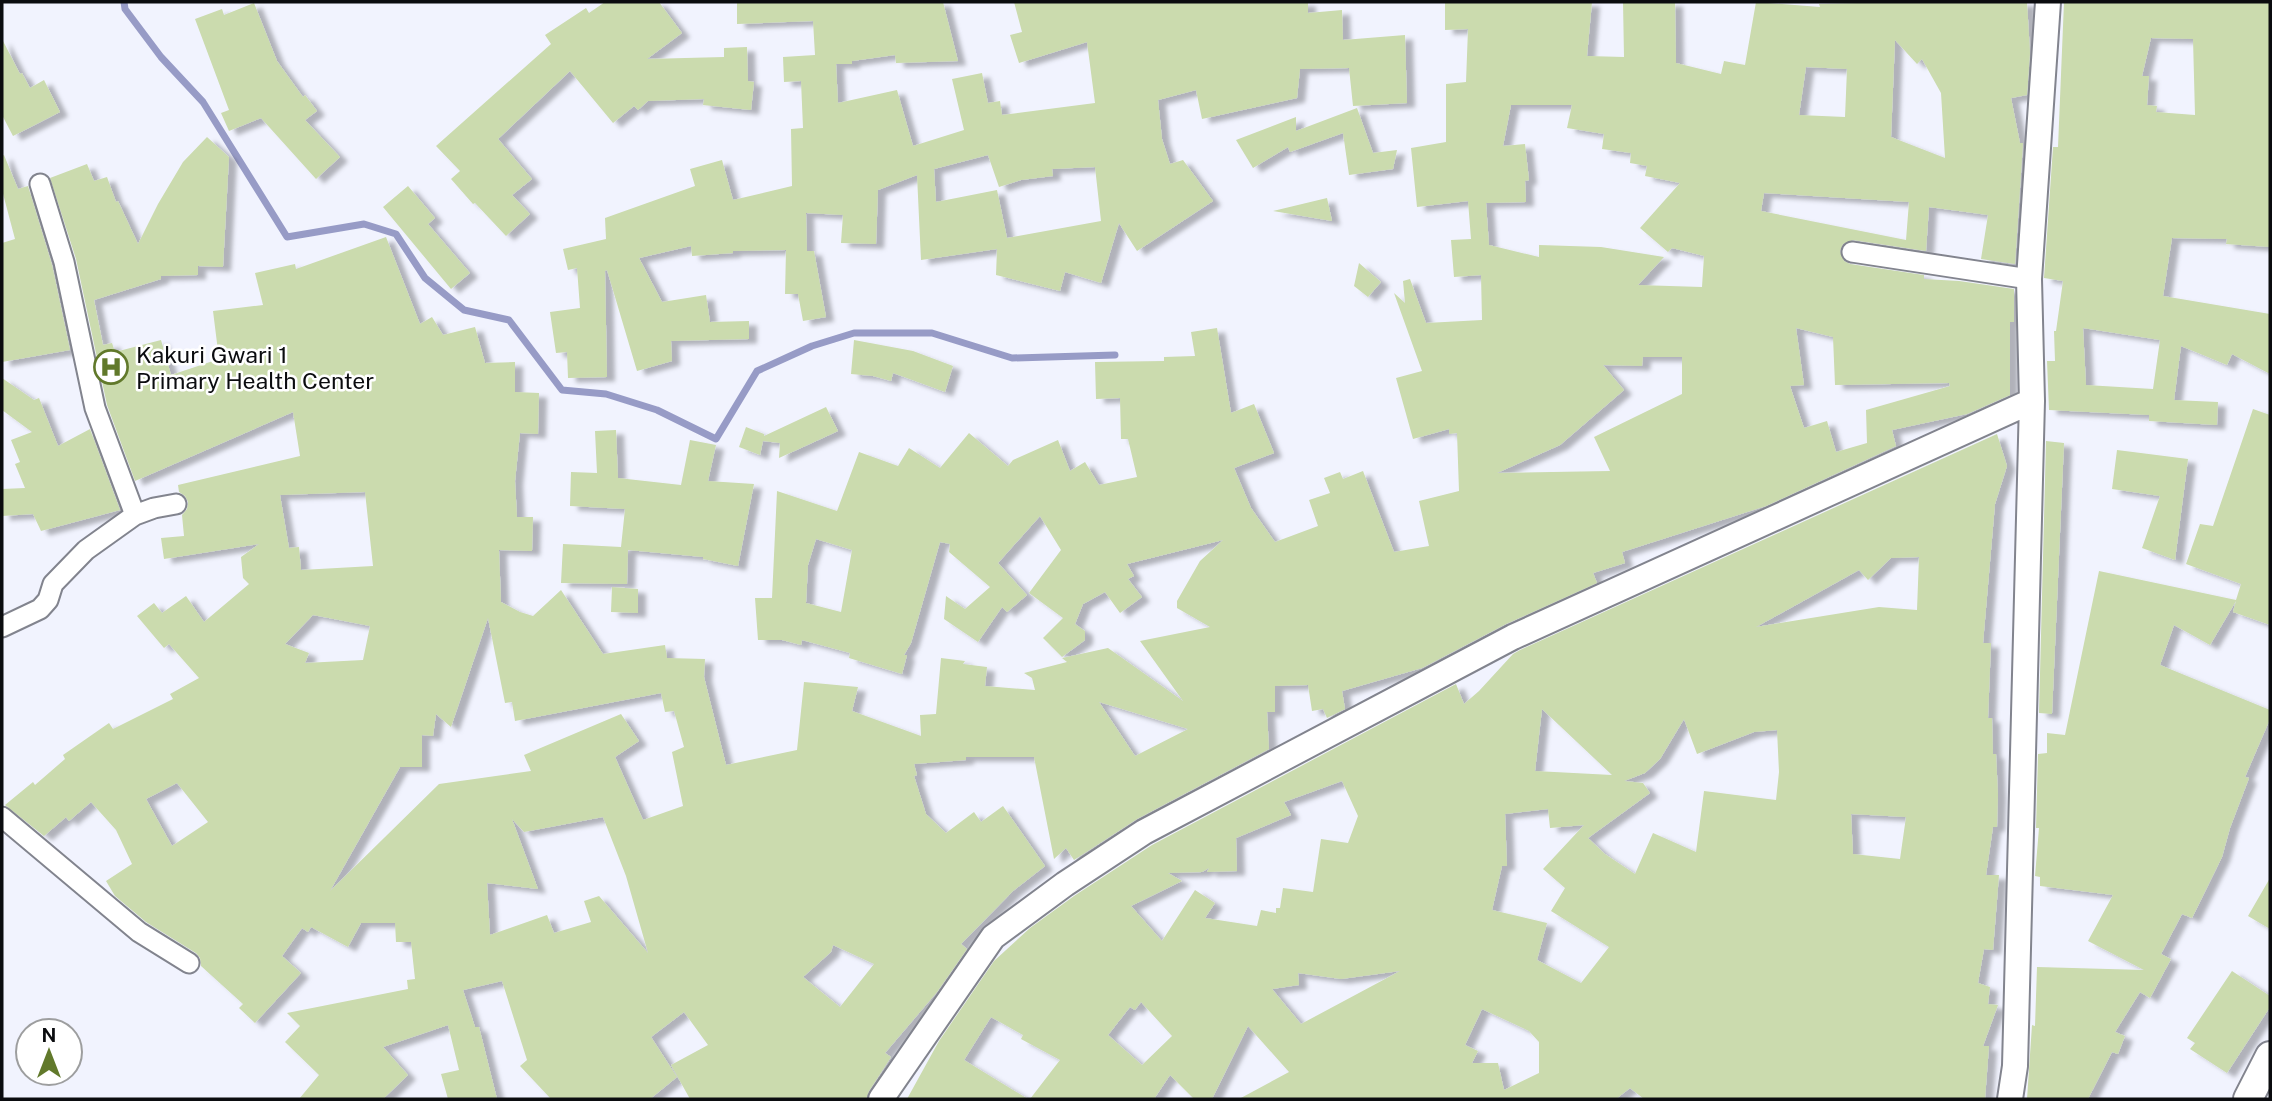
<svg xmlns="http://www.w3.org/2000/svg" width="2272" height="1101" viewBox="0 0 2272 1101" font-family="'Public Sans',sans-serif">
<defs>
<filter id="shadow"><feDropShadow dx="8" dy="4.5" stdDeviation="2" flood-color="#0004"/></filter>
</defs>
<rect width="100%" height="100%" fill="#f1f3fe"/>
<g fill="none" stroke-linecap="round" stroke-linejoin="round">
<path stroke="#979bc6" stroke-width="7" d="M124,2L125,9L161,57L203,102L287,237L364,224L396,234L425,278L464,310L509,320L562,390L606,394L657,410L716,439L757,371L812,346L854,333H932L1012,358L1115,355"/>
</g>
<path fill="#cbdbae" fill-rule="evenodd" filter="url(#shadow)" d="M605,2H659L682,33L647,59L724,57V48L747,47L748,81L754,82L751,110L703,105L704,99L648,101L638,110L634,106L613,123L570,71L498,139L532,179L512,195L530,214L506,236L475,203L473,204L451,179L460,171L436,146L551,44L545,35L586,8L589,13Z
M737,2H943L958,61L896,63L895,55L852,61V64H836L838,103L897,90L913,146L964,130L952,79L982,73L988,103L1000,101L1002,115L1095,103L1087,42L1019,63L1010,35L1022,32L1014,2H1308V13L1342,10L1343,40L1405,35L1407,103L1353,106L1349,68L1300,69L1297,98L1202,119L1196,90L1158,100L1162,139L1170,164L1183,160L1213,201L1137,251L1119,223L1101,283L1065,272L1060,291L996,275L997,249L921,260L917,175L878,190L876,244L841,243L843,215L806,213L807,251H814L826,317L803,321L798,294H785L786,250L733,251V253L692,256L691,246L639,258L662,302L706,295L710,322L749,321V339L671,341L672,361L637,371L607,270L605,271L607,377L568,378L567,352L556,353L550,312L580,308L577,268L568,270L563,249L606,239L605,218L695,186L690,169L722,160L733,200L792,186L791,129L803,128L801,81L784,82L783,57L815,55L813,21L737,24ZM988,155L999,187L1021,180L1053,176L1052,169L1095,167L1101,221L1007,238L997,190L936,202L934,169Z
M1445,2H1592L1587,56L1624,57L1623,2H1675L1676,63L1721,74L1724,61L1745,65L1756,2L1820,7L1819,4L1895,2H2027L2030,53L2027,95L2011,98L2020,143H2023L2015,264L1981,259L1988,215L1929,207L1926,251L1853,240L1843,244L1840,251L1844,261L1850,264L1924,275V279L1959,281L2014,289V322H2010V395L1967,414L1892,430L1896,446L1766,506L1622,552L1625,563L1593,573L1597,583L1506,624L1422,668L1342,691L1345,709L1327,718L1323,709L1312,711L1308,685L1275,686V712H1267L1269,749L1137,819L1074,860L1066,848L1054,859L1034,757H966V760L914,764L917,775L914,776L926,814L946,833L974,812L981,822L1003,806L1045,866L1013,891L961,944L967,949L937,992L885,1053L891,1057L869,1091L866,1099H690L671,1065L708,1045L684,1012L651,1037L677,1077L650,1099H551L520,1066L527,1060L502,981L463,990L475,1027H479L497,1099H448L441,1074L459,1070L448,1025L383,1047L408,1075L383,1099H299L319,1075L285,1042L300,1026L287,1013L408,989L407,980L415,979L411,942H396L395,923H361L348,947L311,927L308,932L302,928L282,956L301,973L255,1023L239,1008L243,1004L201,966L200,958L196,953L146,922L115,896L106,881L132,864L116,830L91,802L69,821L66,817L44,836L5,805L33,782L35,785L65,759L63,755L109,723L113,729L173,699L170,694L199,678L169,644L164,648L137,616L154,603L162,613L186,596L204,622L249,584L243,578L241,557L259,544L164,559L161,538L184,536L182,515L187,509L188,502L185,496L179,492L178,485L300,456L293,412L135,481L107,405L76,259L50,178L87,164L94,181L107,177L116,202L118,201L138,244L158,204L183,162L207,137L229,157L223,267L198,266V275L161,276V279L94,300L103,345L112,343L115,352L161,340L171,375L219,359L213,311L263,305L255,273L295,264L296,269L386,237L420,324L432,317L443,335L475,327L485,363L515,362V392L539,393L538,434L520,433L515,481L517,517H533L532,551L499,550L501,602L520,612L533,616L561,590L603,654L665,645L667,658L705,659L704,677L726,765L797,750L804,682L858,687L852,711L921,736L920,715L936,714L941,658L965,661L963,664L987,667L985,686L1035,690L1032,678L1024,673L1067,662L1062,658L1108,648L1183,701L1140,641L1210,627L1177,608V601L1200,561L1223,540L1127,564L1134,576L1128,579L1142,597L1120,613L1105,592L1083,604L1075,624L1085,631V640L1062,657L1043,638L1063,618L1029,593L1061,550L1040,516L998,563L1027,595L1007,612L1002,607L978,642L944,619L946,596L965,609L990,587L949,552L950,544L940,542L911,643L904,655H907L902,674L849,658L850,653L802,640L801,645L782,640H758L755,598H772L777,491L837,511L859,452L898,466L909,448L940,468L969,433L1008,466L1013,460L1058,440L1070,471L1085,462L1099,485L1137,477L1128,439H1121L1120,398L1096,399L1095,362L1164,361V357L1195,356L1191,332L1217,328L1231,413L1254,404L1274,453L1234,468L1251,508L1275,542L1318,526L1309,500L1330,493L1324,478L1340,472L1343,479L1363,471L1394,552L1429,546L1419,501L1459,491L1457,433L1449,434V429L1413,439L1396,378L1422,371L1394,293L1405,303L1403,281L1410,279L1426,323L1482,320L1481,275L1454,277L1451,240L1471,239L1468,201L1417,207L1411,148L1446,142V84L1466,82L1468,29L1445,30ZM1895,40L1917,64L1922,59L1941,93L1945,158L1891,137ZM1806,67L1847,69L1845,117L1799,115ZM1511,105H1572L1567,128L1604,134L1602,149L1631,153L1630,163L1647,166L1645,176L1680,183L1640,228L1668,252L1672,248L1704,256L1702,287L1638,285L1664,257L1601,247L1539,245V257L1489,245L1486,203L1526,202L1525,181L1529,180L1525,144L1503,146ZM1764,193L1909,202L1906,240L1761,211ZM1796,328L1833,337L1835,385L1949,383L1950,386L1866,410L1867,443L1836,452L1827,421L1804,428L1790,386L1804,385ZM1643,357H1682V394L1594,437L1610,471L1497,473L1560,445L1624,390L1603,365L1642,366ZM365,492L373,566L301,570L299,547L289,548L280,495ZM816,539L852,550L841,612L806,603L808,565ZM313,615L370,626L363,660L305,663L309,653L285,644ZM488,618L505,703L512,702L515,721L661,693L665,712L674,711L684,747L672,752L683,806L643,820L615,757L639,741L621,714L524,755L531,771L439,784L330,891L400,767H422V735L433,736L436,714L451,727ZM1099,702L1188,729L1135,756ZM177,783L208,822L172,846L146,799ZM603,817L626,876L648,953L599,896L584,901L591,922L554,933L547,915L490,935L487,883L538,889L512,819L524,832ZM833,945L874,964L840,1007L803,977L831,952Z
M2064,2H2270V247L2226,244L2227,239L2172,238L2163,296L2270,314V374L2232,354L2227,365L2181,346L2174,400L2218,402L2217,425L2149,421V415L2049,410L2047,361H2055L2054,331H2056L2063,281L2044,278L2053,147H2058ZM2151,38L2193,39L2195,115L2156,112L2157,106L2147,105L2149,76H2142ZM2083,328L2160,340L2153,389L2086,385Z
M254,3L277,61L303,97L305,95L317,111L305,120L340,157L316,179L261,118L229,131L221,113L229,110L195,19L222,9L224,15Z
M2,39L20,74L22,73L30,88L44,80L60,112L13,136L2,115Z
M1357,108L1373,153L1397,150L1393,169L1349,175L1343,133L1290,152L1288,147L1253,168L1236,140L1296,117V131Z
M4,155L18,189L28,186L52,265L70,350L2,362V243L15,239L2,190V156Z
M408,186L435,218L428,224L470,273L451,289L383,207Z
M1327,198L1332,221L1273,211Z
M1359,263L1381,282L1368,297L1354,286Z
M854,340L913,351L953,366L945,392L893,373L891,381L873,376L851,374Z
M2,378L34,400L39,398L58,446L90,429L120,510L41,531L33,514L2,516V489L25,488L15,464L20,462L11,440L32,432L2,410Z
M826,407L838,431L779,458L780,443L763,441L760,455L739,447L746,427L764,434V436Z
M2253,409L2270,415V625L2233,612L2236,601L2210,645L2174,625L2160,665L2270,710V719L2245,777L2249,778L2230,828L2222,857L2192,918L2182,914L2161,954L2171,959L2150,998L2140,992L2115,1032L2125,1036L2118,1054L2112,1052L2088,1099H2027L2032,1025L2035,1026L2037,967L2144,970L2088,941L2113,895L2040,886V877L2035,876L2039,828H2036L2038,754L2047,753V733L2065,735L2099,571L2236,600L2241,584L2186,564L2200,524L2213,526Z
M616,430L618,478L681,485L690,440L716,445L708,481L754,484L738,566L703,559V557L628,550L627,584L561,583L563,544L621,547L625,509L570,506L571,472L597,473L595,431Z
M1997,434L2007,466L1995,504L1983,643H1991L1988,718H1992L1993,754H1996L1998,795L1997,827H1993L1986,875H1999L1993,950L1984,949L1978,983L1990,987L1988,1004L1998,1005L1983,1046H1989L1985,1099H1644L1630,1088L1616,1099H1239L1289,1072L1248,1026L1212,1099H1194L1170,1075L1154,1099H1030L1060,1060L1021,1039L1023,1035L991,1017L964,1060L1028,1099H907L939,1041L994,961L1030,928L1074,896L1152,845L1456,684L1464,704L1479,691L1513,654L1520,650ZM1919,557L1917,610L1879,607L1756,627L1859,570L1868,580L1891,558ZM1542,709L1612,775L1535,771ZM1684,719L1697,754L1754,732L1777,730L1779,772L1776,800L1704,791L1696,852L1653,833L1635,874L1605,854L1588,838L1650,793L1643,783L1624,781L1645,773L1660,759ZM1342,781L1358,816L1348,843L1321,839L1313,892L1283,888L1280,908H1276V913L1261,910L1257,926L1205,918L1215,903L1195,890L1162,941L1131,906L1182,881L1168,873L1202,872L1209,868L1207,872L1237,871L1236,838L1291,815L1284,802ZM1548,809L1550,828L1584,825L1543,869L1565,888L1551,911L1609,947L1581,983L1537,960L1547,923L1492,910L1502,866H1507L1505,814ZM1851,814L1906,817L1900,859L1853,854ZM1400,971L1301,1024L1272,989L1299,985L1298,973L1341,979ZM1141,1002L1172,1036L1142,1065L1108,1035L1130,1007L1135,1010ZM1482,1009L1529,1031L1539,1042V1073L1504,1090L1498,1063H1472L1478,1051L1465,1045Z
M2046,441L2064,443L2052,714L2039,713Z
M2117,450L2188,459L2175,560L2142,548L2160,496L2112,489Z
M612,587L638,589V613L611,612Z
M2270,878V929L2248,916Z
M2232,971L2270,996V1007L2227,1073L2190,1049L2195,1043L2187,1038Z"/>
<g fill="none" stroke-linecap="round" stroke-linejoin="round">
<g stroke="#82848e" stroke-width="23">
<path id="minor" d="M40,184L64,262L95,408L135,515
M1852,252L2029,279
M2,627L40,609L48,600L53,584L86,550L135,515L154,508L176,504
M2,817L139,932L189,963"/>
</g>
<g stroke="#82848e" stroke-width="28">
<path id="tertiary" d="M881,1099L993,937L1065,884L1144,832L1513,637L2032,401
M2010,1099L2015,1066L2032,401L2029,279L2048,2"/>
</g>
<g stroke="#82848e" stroke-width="32">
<path id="secondary" d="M2248,1099L2270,1056"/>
</g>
<use href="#minor" stroke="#fff" stroke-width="19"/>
<use href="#tertiary" stroke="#fff" stroke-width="24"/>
<use href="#secondary" stroke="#fff" stroke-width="28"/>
</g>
<defs>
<g id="hospital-ring" transform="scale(1.75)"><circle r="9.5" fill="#fff" stroke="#61792b" stroke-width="1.5"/><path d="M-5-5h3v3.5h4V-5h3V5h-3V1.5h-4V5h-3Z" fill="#61792b"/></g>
</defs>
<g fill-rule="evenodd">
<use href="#hospital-ring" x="111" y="367"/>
</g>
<g text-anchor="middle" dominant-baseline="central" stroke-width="5" stroke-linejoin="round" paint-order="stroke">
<g font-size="23" fill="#0b0c0f" stroke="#fff" text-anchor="start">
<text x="136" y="354">Kakuri Gwari 1<tspan x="136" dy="26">Primary Health Center</tspan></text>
</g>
</g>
<rect width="2272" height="1101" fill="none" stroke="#0b0c0f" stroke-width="7"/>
<g transform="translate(49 1052)"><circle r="33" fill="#ffffff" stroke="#9d9e9f" stroke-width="2"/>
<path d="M0-5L12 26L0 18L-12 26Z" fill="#61792b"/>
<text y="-10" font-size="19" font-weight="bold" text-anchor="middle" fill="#0b0c0f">N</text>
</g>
</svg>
